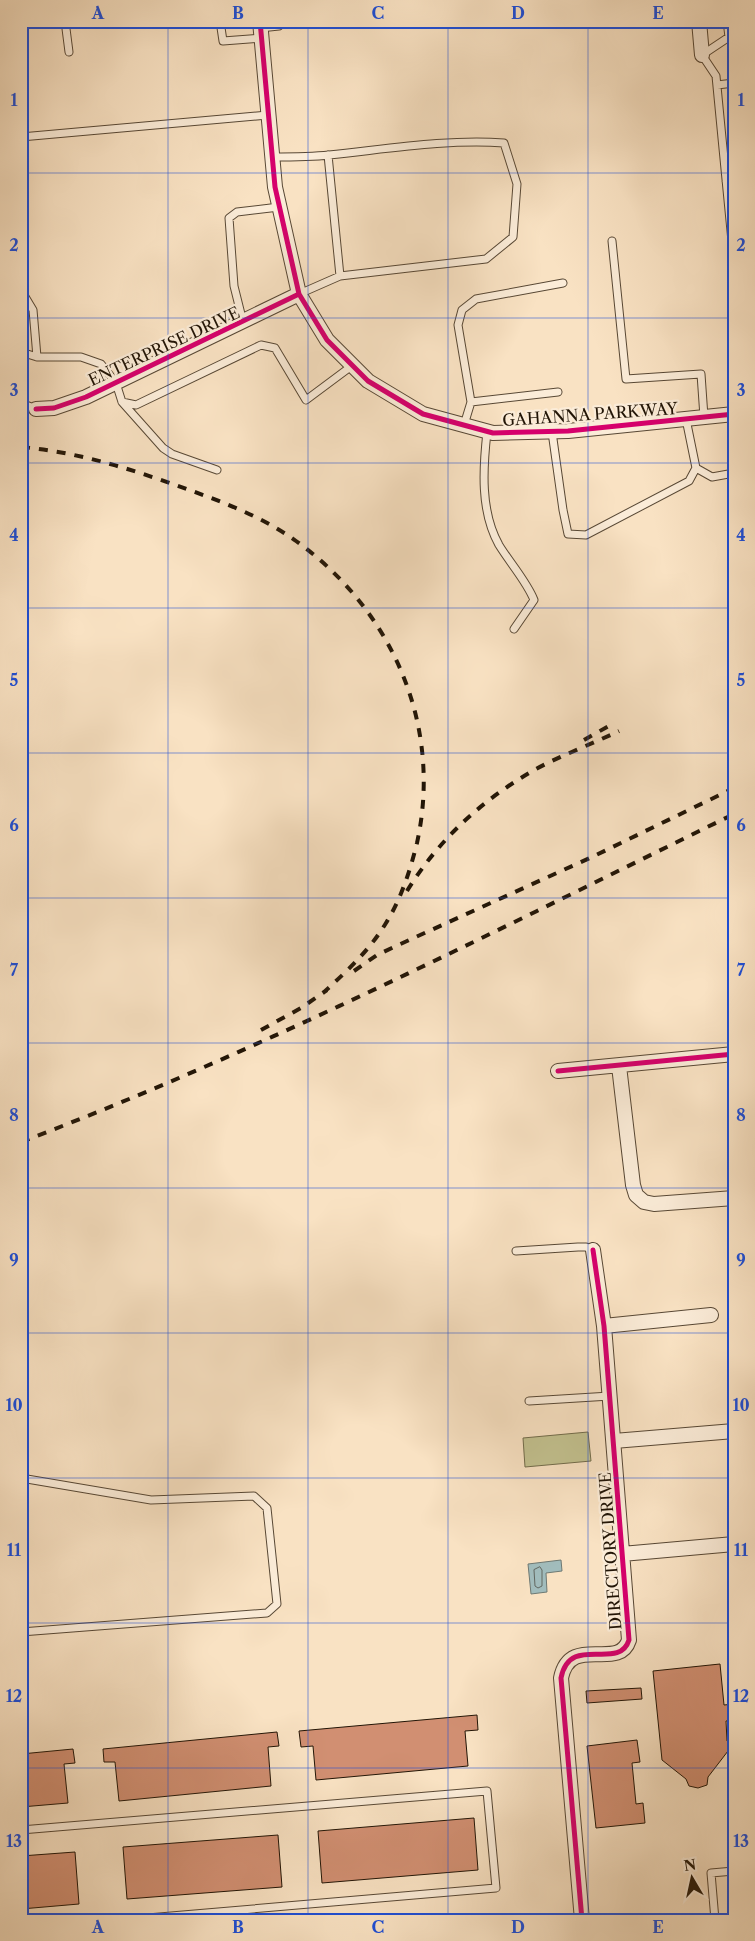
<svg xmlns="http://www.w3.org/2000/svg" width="755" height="1941" viewBox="0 0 755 1941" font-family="'Libre Caslon Text',serif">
<rect width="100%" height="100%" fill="#f9e2c3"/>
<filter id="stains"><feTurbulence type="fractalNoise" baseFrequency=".004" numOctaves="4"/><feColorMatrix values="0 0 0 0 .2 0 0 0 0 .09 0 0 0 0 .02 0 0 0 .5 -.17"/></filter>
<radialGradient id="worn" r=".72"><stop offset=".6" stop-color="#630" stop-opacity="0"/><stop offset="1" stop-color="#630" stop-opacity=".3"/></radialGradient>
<path fill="#c3c290" stroke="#726c4b" d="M588,1432L591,1461L525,1467L523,1438Z"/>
<path fill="#a1bcbc" stroke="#6e7973" d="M561,1560L562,1571L546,1573L547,1592L531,1594L528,1564Z"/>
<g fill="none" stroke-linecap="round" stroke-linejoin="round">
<path stroke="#626861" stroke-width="1" d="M540,1567L542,1570V1586L538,1588L535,1586L534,1570Z"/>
</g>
<path fill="#d18f72" stroke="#221506" d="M720,1664L724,1705L734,1704L733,1720L726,1721L727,1741L730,1740L731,1751H728L708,1777L707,1785L698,1788L689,1786L686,1779L662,1760L653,1671Z
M641,1688L642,1699L587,1703L586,1691Z
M477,1715L478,1730L465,1731L468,1766L316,1780L313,1746L301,1747L299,1731Z
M277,1732L279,1746L268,1747L271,1786L119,1801L115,1762H104L103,1749Z
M637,1740L640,1762L632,1763L636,1804L643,1803L645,1823L596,1828L587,1746Z
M73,1749L75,1763L64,1764L68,1803L21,1807V1754Z
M474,1818L478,1870L322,1883L318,1831Z
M278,1835L282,1887L127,1899L123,1847Z
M75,1852L79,1904L21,1909V1856Z"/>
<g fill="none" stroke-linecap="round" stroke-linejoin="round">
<g stroke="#584835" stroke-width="9">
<path id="service" d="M65,21L69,52
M220,21L223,41L261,38
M493,21V22
M727,21L729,37L702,55L716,76L734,262
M260,28L279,26L284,21
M717,85L734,83
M21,137L268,115
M328,155L340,276
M272,157C291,157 311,157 329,155C388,149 446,139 504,143L517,184L513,237L486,259L340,276L299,294
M726,181H734
M612,241L626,379L701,374L704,417
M21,290L33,310L37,357
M243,322L234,286L229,218L237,212L279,207
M21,352L37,357H81L101,364L116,383L122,402L136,405L261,345L275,348L306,400L353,365
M122,402L163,448L172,454L217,470
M471,402L558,392
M21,403L36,409
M464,425L471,402L458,325L462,310L476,299L563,283
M487,432C483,468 480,511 499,545C510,563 527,582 534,600L514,629
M552,432L563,510L568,534L586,535L689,481L696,468L686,419
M696,468L712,477L734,473
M516,1251L578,1247H586L593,1250
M529,1401L610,1396
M21,1478L151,1500L254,1496L267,1508L277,1604L267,1613L21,1632
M21,1830L487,1791L496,1888L124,1920
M715,1920L711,1873L734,1871"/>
</g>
<g stroke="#584835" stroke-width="16">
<path id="minor" d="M260,21L275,187L299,294L327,340L368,381L423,414L493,433L568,431L734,414
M699,21L702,55
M36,409L54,408L86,397L299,294
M619,1066L633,1185L636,1195L644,1202L654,1204L734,1198
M558,1071L734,1054
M604,1326L711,1315
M614,1441L734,1431
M622,1554L734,1544
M582,1920L561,1678C570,1633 619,1672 629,1640L604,1326L593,1250"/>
</g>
<use href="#service" stroke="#fbecd8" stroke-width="7"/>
<use href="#minor" stroke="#fbecd8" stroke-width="14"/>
<path stroke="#221506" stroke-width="4" stroke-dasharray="9 9" stroke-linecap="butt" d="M21,447C80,452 137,471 192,491C228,504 264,518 296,541C392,610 443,725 417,843C410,871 401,899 386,923C369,951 346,972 323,993
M584,740L614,723
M407,891C439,839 483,799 536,769C562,755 592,744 619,731
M354,971L377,955L396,946L592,857L734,788
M261,1030L301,1008L327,990
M21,1142C266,1049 499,929 734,814"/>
<g stroke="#fbecd8" stroke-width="8">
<path id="cycleway" d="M260,21L275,187L299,294L327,340L368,381L423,414L493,433L568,431L734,414
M36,409L54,408L86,397L299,294
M558,1071L734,1054
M582,1920L561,1678C570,1633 619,1672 629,1640L604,1326L593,1250"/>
</g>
<use href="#cycleway" stroke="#d6006c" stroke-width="5"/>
</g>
<path fill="none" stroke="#1d4ed8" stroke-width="1" stroke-opacity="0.55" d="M168,21V1920M308,21V1920M448,21V1920M588,21V1920M21,173H734M21,318H734M21,463H734M21,608H734M21,753H734M21,898H734M21,1043H734M21,1188H734M21,1333H734M21,1478H734M21,1623H734M21,1768H734"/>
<g text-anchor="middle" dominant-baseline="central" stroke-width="4.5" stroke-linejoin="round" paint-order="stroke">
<g font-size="16" fill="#221506" stroke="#fbecd8">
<text transform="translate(164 346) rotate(-25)">ENTERPRISE DRIVE</text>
<text transform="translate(590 414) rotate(-4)">GAHANNA PARKWAY</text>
<text transform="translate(610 1551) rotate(-94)">DIRECTORY DRIVE</text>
</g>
</g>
<rect width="755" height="1941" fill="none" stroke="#f9e2c3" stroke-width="55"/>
<g transform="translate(692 1878) rotate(351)" stroke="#fbecd8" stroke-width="4" paint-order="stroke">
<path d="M0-4L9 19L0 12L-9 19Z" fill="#221506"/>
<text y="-8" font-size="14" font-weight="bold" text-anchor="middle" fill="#221506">N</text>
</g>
<rect x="28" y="28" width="700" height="1886" fill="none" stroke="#1d4ed8" stroke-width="2"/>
<g font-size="16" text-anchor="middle" font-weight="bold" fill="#1d4ed8">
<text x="98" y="19">A</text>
<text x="238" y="19">B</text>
<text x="378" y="19">C</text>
<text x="518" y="19">D</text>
<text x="658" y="19">E</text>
<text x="14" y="106">1</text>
<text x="741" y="106">1</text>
<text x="14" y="251">2</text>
<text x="741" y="251">2</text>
<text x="14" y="396">3</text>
<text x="741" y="396">3</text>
<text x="14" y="541">4</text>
<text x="741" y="541">4</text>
<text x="14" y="686">5</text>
<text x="741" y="686">5</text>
<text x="14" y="831">6</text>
<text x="741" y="831">6</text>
<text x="14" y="976">7</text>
<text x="741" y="976">7</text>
<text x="14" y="1121">8</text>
<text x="741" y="1121">8</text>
<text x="14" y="1266">9</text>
<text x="741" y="1266">9</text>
<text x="14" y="1411">10</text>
<text x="741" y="1411">10</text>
<text x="14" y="1556">11</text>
<text x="741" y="1556">11</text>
<text x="14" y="1702">12</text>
<text x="741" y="1702">12</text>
<text x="14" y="1847">13</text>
<text x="741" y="1847">13</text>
<text x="98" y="1933">A</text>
<text x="238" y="1933">B</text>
<text x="378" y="1933">C</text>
<text x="518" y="1933">D</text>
<text x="658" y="1933">E</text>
</g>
<rect width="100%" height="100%" filter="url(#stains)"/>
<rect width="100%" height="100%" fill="url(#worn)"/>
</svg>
